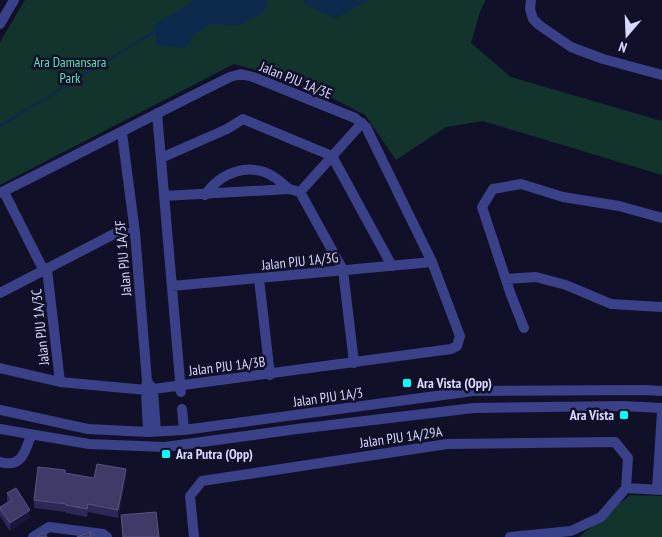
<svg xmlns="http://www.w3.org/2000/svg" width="662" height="537" viewBox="0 0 662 537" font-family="'PT Sans Narrow',sans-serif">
<rect width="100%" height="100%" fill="#111029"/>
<path fill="#13332d" d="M25,0H486L481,9L471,43L511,77L662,121V175L483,121L446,127L396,160L365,115L303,83L234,64L0,185V42Z
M630,495L662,496V537H579Z"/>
<path fill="#0c2b4c" d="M195,0H264L268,3L262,14L239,26L209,25L198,32L184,48L157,46L154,25Z
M302,0H369L336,18L306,5Z"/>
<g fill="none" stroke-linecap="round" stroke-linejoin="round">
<path stroke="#0c2b4c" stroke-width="2.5" d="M0,126L157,30"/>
<path stroke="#3a4188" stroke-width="10" d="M531,0L530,9L533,19L539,25L571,47L603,59L662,75
M0,24L14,0
M157,113L181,392
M122,133L135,233L147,381L146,390L148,432
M161,158L227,129L243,119L332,156L392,266
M4,192L44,271
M300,192L362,123
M0,193C77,155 153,115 230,77L241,74L253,77L355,118L366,127L432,262L460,336L457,346L451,349L146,390L60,382L0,368
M205,195C220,173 249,161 274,177C279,180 284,185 289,189
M164,196L289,189L300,192L343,270L354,363
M47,269L60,382
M259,279L270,375
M506,279L536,277L566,285L611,304L662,307
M172,286L432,262
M0,293L116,233H135
M524,328L511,295L482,207L493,189L521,184L563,197L619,206L662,218
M149,384L153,390L156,431
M182,409L184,430
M0,410L88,429L148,432L184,430L473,391L645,390L662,391
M0,429L89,444L165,447L297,429L474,408L623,406L662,408
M0,462C22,468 25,452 31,435
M626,488L662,490
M657,489L662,412
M33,537L49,527L103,534L107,537
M194,537L190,496L202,481L447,444L615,442L628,458L626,488
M510,537L571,531L601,517L626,488"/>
</g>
<path fill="#2c2857" d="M65,473L94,478H126L118,518L88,512L87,517L66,513V512L34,508V500Z
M7,493L30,517L10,531L0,516V507L8,502L7,501Z"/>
<path fill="#19173d" d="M126,469V478L118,518V510Z
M30,510V517L10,531V523Z"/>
<path fill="#3e3b69" stroke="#565480" d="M97,464L126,469L118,510L88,504L87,509L66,505V504L34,500L38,467L65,470V473L94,478Z
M16,488L30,510L10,523L0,509V507L12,500L7,493Z
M156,512L159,537H123L121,515Z
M44,532L47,537H37Z
M90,532L91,537H77Z"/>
<g fill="#03fff8" stroke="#111029" stroke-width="2">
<rect x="402" y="378" width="10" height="10" rx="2.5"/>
<rect x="619" y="410" width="10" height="10" rx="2.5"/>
<rect x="161" y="449" width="10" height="10" rx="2.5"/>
</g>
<g text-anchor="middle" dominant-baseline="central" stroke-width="5" stroke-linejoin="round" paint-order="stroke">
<g font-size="14" fill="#60e2b1" stroke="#111029">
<text x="70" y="62">Ara Damansara<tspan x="70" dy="16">Park</tspan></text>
</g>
<g font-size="14" fill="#d7d8ff" stroke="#111029">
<text transform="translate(296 80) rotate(22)">Jalan PJU 1A/3E</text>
<text transform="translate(123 258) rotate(-95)">Jalan PJU 1A/3F</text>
<text transform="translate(300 261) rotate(-6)">Jalan PJU 1A/3G</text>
<text transform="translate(40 327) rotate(-96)">Jalan PJU 1A/3C</text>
<text transform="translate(227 366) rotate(-7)">Jalan PJU 1A/3B</text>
<text transform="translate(328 397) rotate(-8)">Jalan PJU 1A/3</text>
<text transform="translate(401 437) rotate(-8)">Jalan PJU 1A/29A</text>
</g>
<g font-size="14" font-weight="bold" fill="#d7d8ff" stroke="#111029" text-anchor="start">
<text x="417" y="383">Ara Vista (Opp)</text>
<text x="614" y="415" text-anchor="end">Ara Vista</text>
<text x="176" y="454">Ara Putra (Opp)</text>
</g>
</g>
<g transform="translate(627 35) rotate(199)" stroke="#111029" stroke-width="4" paint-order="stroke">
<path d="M0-4L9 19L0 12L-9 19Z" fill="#d7d8ff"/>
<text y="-8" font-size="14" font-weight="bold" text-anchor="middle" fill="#d7d8ff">N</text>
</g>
</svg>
